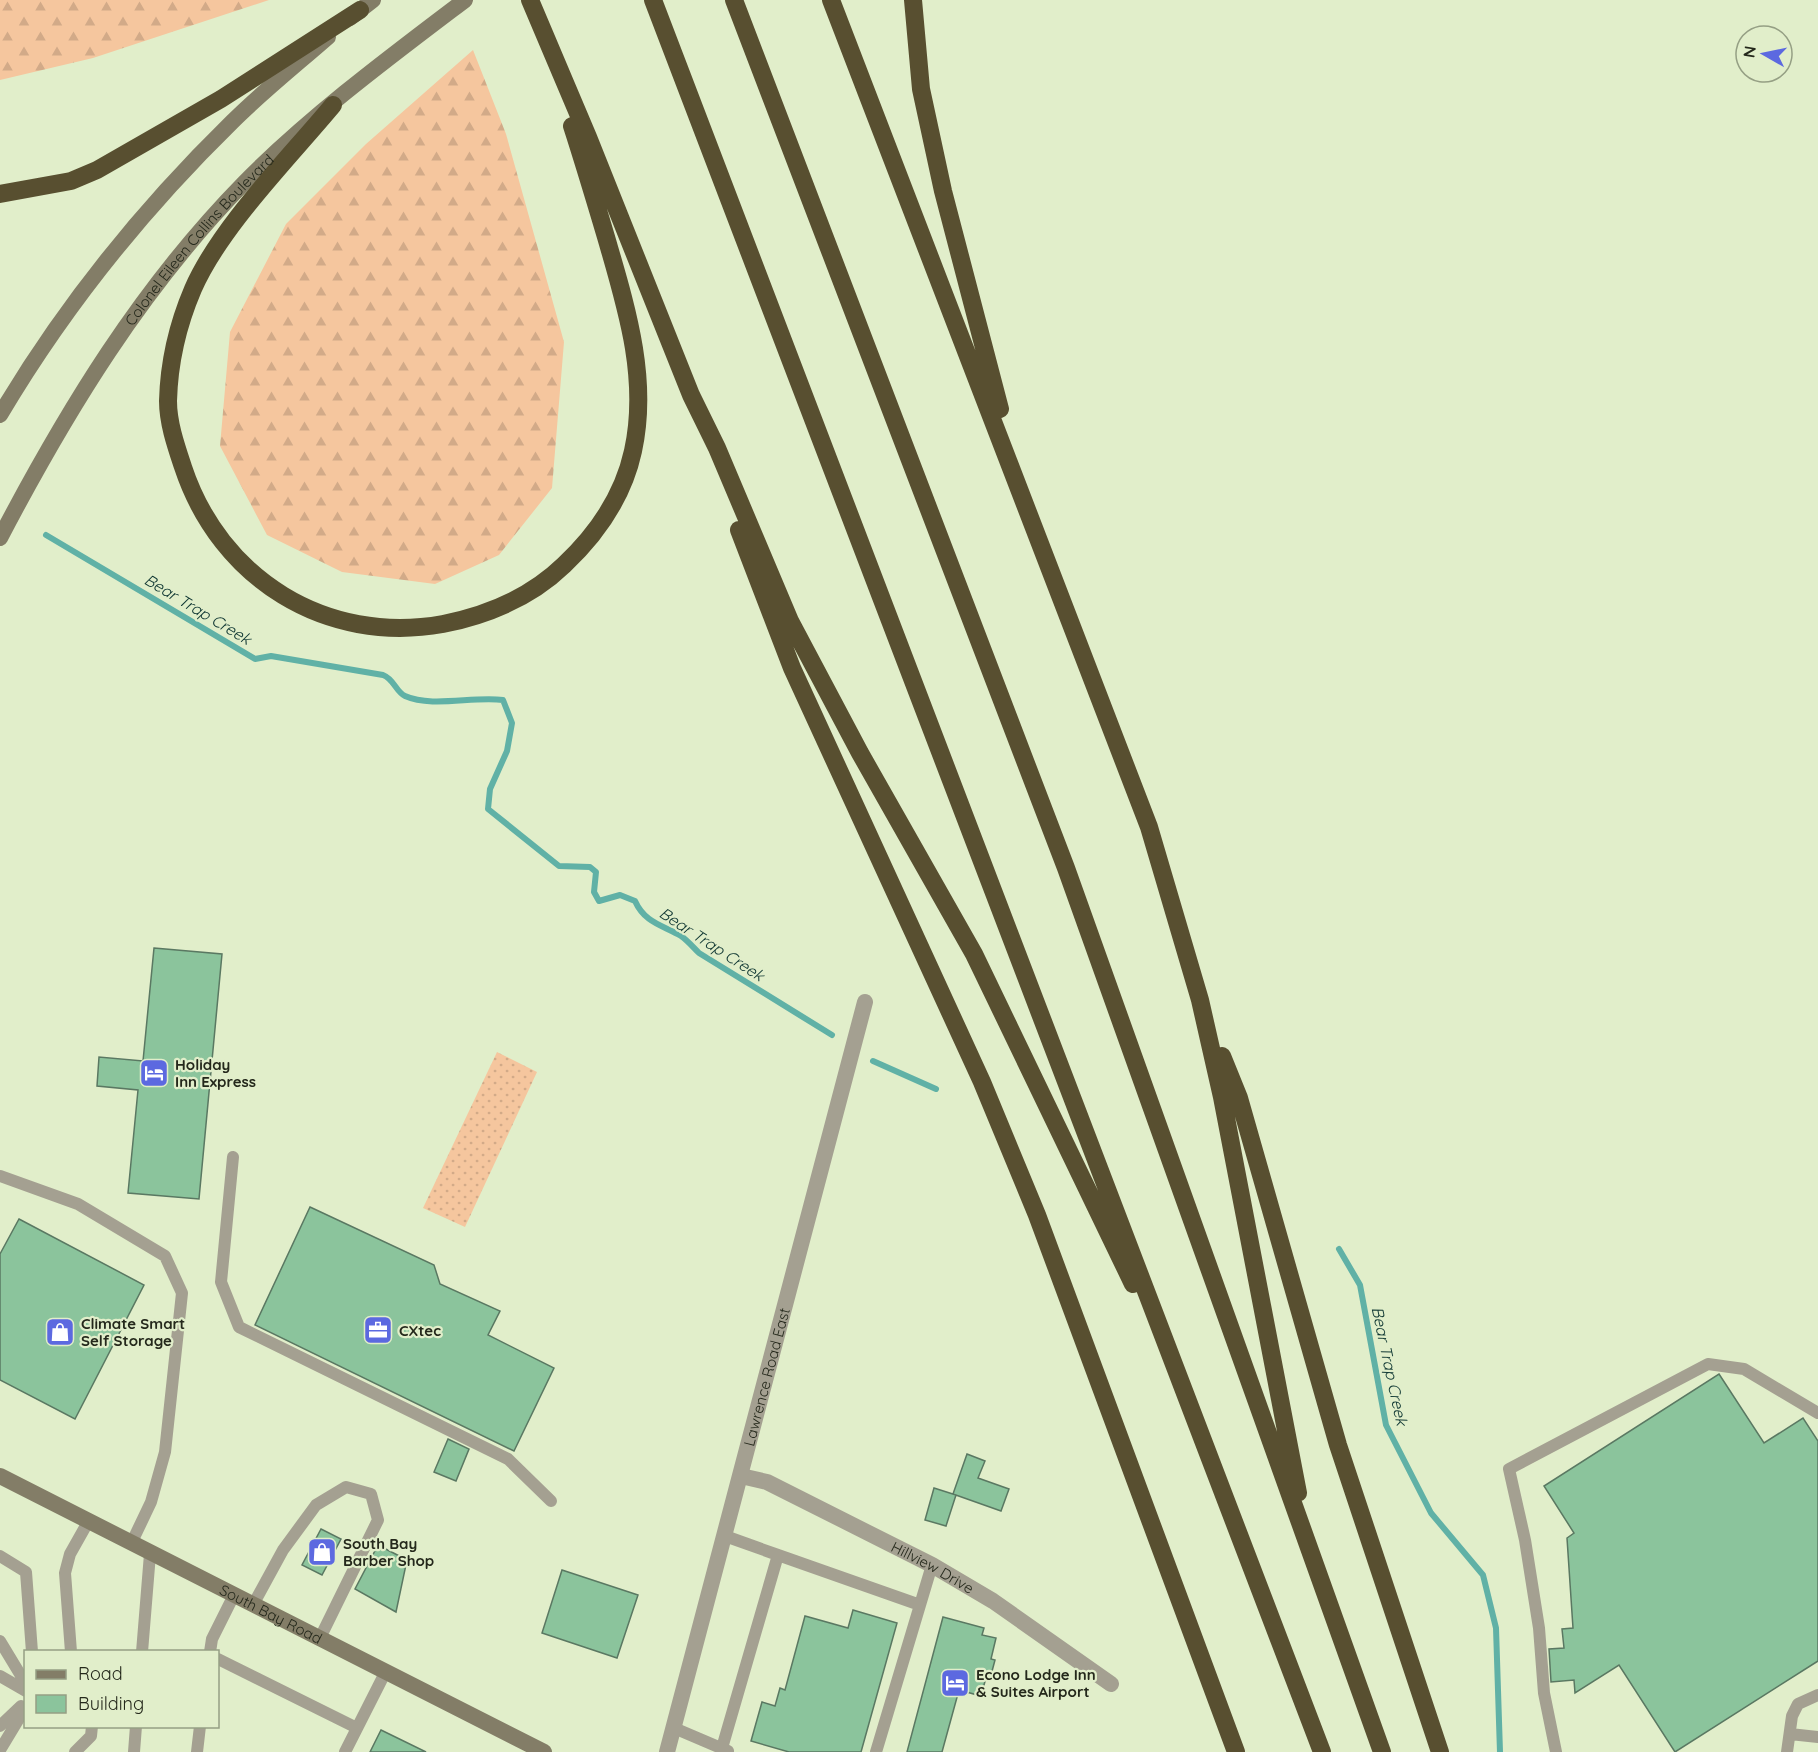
<svg xmlns="http://www.w3.org/2000/svg" width="1818" height="1752" viewBox="0 0 1818 1752" font-family="Quicksand,sans-serif">
<defs>
<pattern id="grass-dots" width="8" height="8" patternUnits="userSpaceOnUse" patternTransform="scale(1.5)"><rect width="8" height="8" fill="#f5c69e"/><path d="M2 2h.1M6 6h.1" fill="none" stroke="#d2aa88" stroke-width="1.8" stroke-linecap="round"/></pattern>
<pattern id="forest-firs" width="22" height="20" patternUnits="userSpaceOnUse" patternTransform="scale(1.5)"><rect width="22" height="20" fill="#f5c69e"/><path d="M5 1l3.5 6h-7zM16 11l3.5 6h-7z" fill="#d2aa88"/></pattern>
</defs>
<rect width="100%" height="100%" fill="#e1eeca"/>
<path fill="url(#grass-dots)" d="M497,1052L537,1072L465,1227L423,1208Z"/>
<path fill="url(#forest-firs)" d="M0,0H269L93,58L0,80Z
M473,50L506,134L564,342L552,488L499,555L435,584L342,572L267,535L220,446L230,332L286,224L366,144Z"/>
<g fill="none" stroke-linecap="round" stroke-linejoin="round">
<path stroke="#60b1a6" stroke-width="6" d="M46,535L255,659L271,656L383,675C394,679 396,692 405,696C432,708 473,696 503,700L512,723L507,751L490,789L488,809L559,866L590,867L596,872L594,892L599,901L620,895L635,901C645,923 662,925 681,936C687,940 693,947 699,953L832,1035
M873,1061L936,1089
M1339,1249L1360,1285L1386,1425L1431,1513L1483,1575L1496,1628L1500,1752"/>
</g>
<path fill="#8bc49c" stroke="#5a7862" stroke-width="1.5" d="M154,948L222,954L199,1199L128,1193L138,1090L97,1086L99,1057L143,1061Z
M310,1207L434,1265L440,1284L500,1311L488,1335L554,1368L514,1451L255,1325Z
M19,1219L144,1285L75,1419L0,1380V1254Z
M1719,1374L1764,1443L1803,1418L1818,1441V1661L1675,1752L1619,1665L1575,1693L1574,1680L1551,1682L1549,1649L1564,1648L1562,1629L1573,1628L1567,1538L1574,1533L1544,1486Z
M448,1439L469,1449L456,1481L434,1472Z
M967,1454L985,1461L978,1478L1009,1489L1001,1511L953,1494Z
M934,1488L956,1495L946,1526L925,1520Z
M321,1529L341,1539L322,1575L302,1565Z
M378,1545L407,1560L396,1612L355,1589Z
M562,1570L638,1595L617,1658L542,1633Z
M853,1610L897,1623L861,1752H789L751,1741L762,1702L775,1706L780,1688L785,1690L805,1616L848,1628Z
M943,1617L984,1628L982,1635L996,1638L991,1659L995,1660L991,1675L987,1674L981,1696L959,1690L942,1752H907Z
M381,1730L426,1752H370Z"/>
<g fill="none" stroke-linecap="round" stroke-linejoin="round">
<path stroke="#a4a091" stroke-width="12" d="M233,1157L221,1282L239,1327L508,1459L551,1501
M0,1176L78,1204L165,1256L182,1293L165,1452L151,1502L131,1544
M778,1555L920,1605
M0,1556L26,1572L32,1652
M253,1605L283,1550L316,1505L346,1487L371,1494L378,1520L320,1638
M0,1641L26,1684
M71,1652L65,1573L70,1554L88,1522
M142,1652L150,1554
M210,1652L212,1639L234,1595
M218,1659L357,1728
M0,1676L26,1691
M0,1726L21,1706
M674,1728L728,1751
M1790,1734L1818,1737
M722,1748L778,1555L725,1536
M0,1750L26,1707
M75,1752L91,1736L92,1726
M134,1752L136,1726
M197,1752L200,1726
M345,1752L386,1671
M876,1752L932,1565
M1556,1752L1544,1693L1539,1628L1525,1540L1509,1469L1708,1364L1744,1369L1818,1413
M1787,1752L1792,1716L1798,1704L1818,1695"/>
<g stroke="#a4a091" stroke-width="16">
<path id="s1" d="M741,1476L767,1482L932,1565L993,1601L1111,1684"/>
<path id="s2" d="M667,1752L865,1002"/>
</g>
<g stroke="#837d67" stroke-width="16">
<path d="M350,18L373,0"/>
<path d="M0,415C64,307 142,210 232,122C262,92 296,65 328,37"/>
<path id="s3" d="M0,538C67,410 142,287 244,183C309,117 391,56 465,0"/>
<path id="s4" d="M0,1476L544,1752"/>
</g>
<path stroke="#584f30" stroke-width="18" d="M530,0L588,137L691,395L717,448L790,621L860,753L974,954L1133,1284
M653,0L1322,1752
M734,0L1066,868L1382,1752
M831,0L1149,827L1200,1000L1222,1097L1298,1493
M913,0L921,89L943,191L1000,409
M333,105C289,158 220,227 193,289C178,324 169,363 168,401C168,423 176,446 183,467C220,579 326,645 443,624C488,615 531,597 564,565C598,533 623,497 633,451C649,378 626,306 606,237C595,200 584,163 572,126
M0,194L71,181L97,170L221,99L360,10
M739,530L792,668L982,1082L1037,1215L1236,1752
M1222,1056L1239,1098L1338,1445L1440,1752"/>
</g>
<defs>
<g id="hotel-square" transform="scale(1.5)"><rect x="-9" y="-9" width="18" height="18" rx="4" fill="#5c69e0" stroke="#e1eeca"/><path d="M-6-4.5h1.5V1H6V5H4.5V3h-9V5H-6ZM-4 0a1.8 1.8 0 1 1 3.6 0ZM.5 0V-2.5h3Q6-2.5 6 0Z" fill="#fff"/></g>
<g id="office-square" transform="scale(1.5)"><rect x="-9" y="-9" width="18" height="18" rx="4" fill="#5c69e0" stroke="#e1eeca"/><path d="M-6-3h4V-5.5h4V-3h4V5H-6ZM-1-4.5V-3h2v-1.5ZM-6 0V1H6V0Z" fill="#fff"/></g>
<g id="shop-square" transform="scale(1.5)"><rect x="-9" y="-9" width="18" height="18" rx="4" fill="#5c69e0" stroke="#e1eeca"/><path d="M-5-2.5h2.3a2.7 3.5 0 0 1 5.4 0H5L5.5 6h-11ZM-1.5-2.5h3a1.5 2.3 0 0 0-3 0Z" fill="#fff"/></g>
</defs>
<g fill-rule="evenodd">
<use href="#hotel-square" x="154" y="1073"/>
<use href="#office-square" x="378" y="1330"/>
<use href="#shop-square" x="60" y="1332"/>
<use href="#shop-square" x="322" y="1552"/>
<use href="#hotel-square" x="955" y="1683"/>
</g>
<g text-anchor="middle" dominant-baseline="central" stroke-width="4.5" stroke-linejoin="round" paint-order="stroke">
<g font-size="15" fill="#24281b" stroke="#e1eeca">
<text stroke="none"><textPath href="#s3" startOffset="360">Colonel Eileen Collins Boulevard</textPath></text>
<text stroke="none"><textPath href="#s2" startOffset="388">Lawrence Road East</textPath></text>
<text stroke="none"><textPath href="#s1" startOffset="213">Hillview Drive</textPath></text>
<text stroke="none"><textPath href="#s4" startOffset="304">South Bay Road</textPath></text>
</g>
<g font-size="15" font-weight="bold" fill="#24281b" stroke="#e1eeca" text-anchor="start">
<text x="175" y="1064">Holiday<tspan x="175" dy="17">Inn Express</tspan></text>
<text x="81" y="1323">Climate Smart<tspan x="81" dy="17">Self Storage</tspan></text>
<text x="399" y="1330">CXtec</text>
<text x="343" y="1543">South Bay<tspan x="343" dy="17">Barber Shop</tspan></text>
<text x="976" y="1674">Econo Lodge Inn<tspan x="976" dy="17">&amp; Suites Airport</tspan></text>
</g>
<g font-size="16" font-style="italic" fill="#0d3531" stroke="#e1eeca">
<text transform="translate(198 609) rotate(31)">Bear Trap Creek</text>
<text transform="translate(712 944) rotate(33)">Bear Trap Creek</text>
<text transform="translate(1390 1366) rotate(78)">Bear Trap Creek</text>
</g>
</g>
<rect x="24" y="1650" width="195" height="78" fill="#e1eeca" stroke="#959f84" stroke-width="1.5"/>
<rect x="36" y="1670" width="30" height="9" fill="#837d67" stroke="#959f84" stroke-width="1.5"/>
<text x="78" y="1680" font-size="18" fill="#24281b">Road</text>
<rect x="36" y="1695" width="30" height="18" fill="#8bc49c" stroke="#959f84" stroke-width="1.5"/>
<text x="78" y="1710" font-size="18" fill="#24281b">Building</text>
<g transform="translate(1764 54) rotate(279)"><circle r="28" fill="#e1eeca" stroke="#959f84" stroke-width="1.5"/>
<path d="M0-4.5L10 22L0 15L-10 22Z" fill="#5c69e0"/>
<text y="-9" font-size="16" font-weight="bold" text-anchor="middle" fill="#24281b">N</text>
</g>
</svg>
